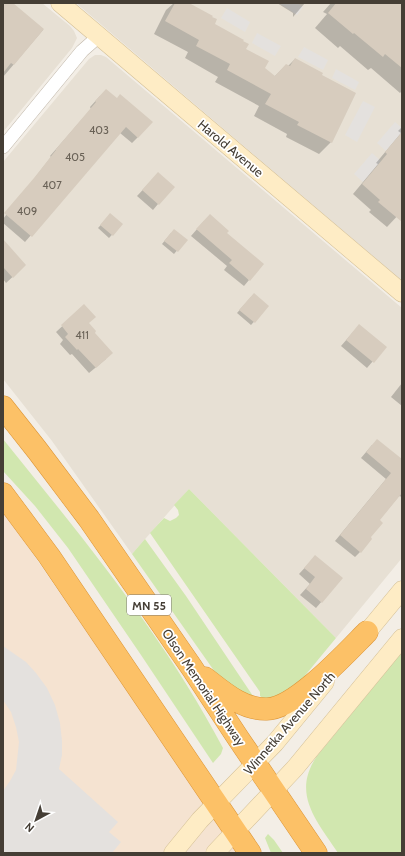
<svg xmlns="http://www.w3.org/2000/svg" width="405" height="856" viewBox="0 0 405 856" font-family="Cabin,sans-serif">
<rect width="100%" height="100%" fill="#f3eee6"/>
<path fill="#e7e0d4" d="M3,3H42L70,26L74,31L77,38L72,48L3,132Z
M76,3H402V281Z
M95,55H101L106,57L402,308V558L336,638L189,489L132,554L52,441L3,379V162L89,59Z"/>
<path fill="#f5e3d1" d="M3,513L17,531L161,740L236,853H3Z"/>
<path fill="#d1e7af" d="M3,439C82,537 164,636 223,748L221,754L213,763L141,655L68,548L35,506L3,471Z
M189,489L336,638L298,684L282,696L264,699L260,696V692L150,533L164,518L170,521L176,518L179,515L178,510L174,505Z
M145,539L186,596L253,696L247,697L222,682L132,554Z
M402,652V853H338C317,821 291,794 317,756Z
M268,834L274,840L283,853H271L265,838Z"/>
<path fill="#e4e1de" d="M279,3H297L303,7L297,15Z
M227,8L250,22L245,32L221,18Z
M257,33L281,46L275,56L252,43Z
M304,47L328,60L323,70L298,57Z
M336,69L359,82L355,90L332,78Z
M363,101L375,107L357,142L345,135Z
M395,122L402,128V132L386,151L377,143Z
M372,153L381,161L363,182L354,174Z
M3,646L26,662L36,673L47,688L55,705L60,723L62,741V755L59,769L118,822L109,832L121,842L112,853H3V791L10,781L16,770L19,742L16,727L11,712L3,700Z"/>
<path fill="#0003" d="M174,3H187L245,49L263,69L274,77L286,65L288,66L295,59L321,75L331,142L319,154L286,137L287,134L254,116L259,106L215,82L218,77L185,58L188,52L154,34L166,10Z
M277,3H305L293,17V13Z
M331,3H402V91L400,93L371,68L368,70L340,46L338,48L315,28L327,14L323,12Z
M3,4L43,30L3,77Z
M100,96L138,137L132,143L120,133L25,242L3,223V219L51,157L50,156L91,109L90,107Z
M402,127V211L387,227L369,212L371,210L353,194L378,164L376,163L401,133L398,131Z
M152,180L158,204L153,210L137,196Z
M108,217L122,224L109,238L98,228Z
M204,221L249,280L244,286L224,270L227,266L191,236Z
M171,233L186,240L174,254L162,244Z
M3,241L19,271L6,283L3,279Z
M251,297L268,306L251,325L237,313Z
M84,306L87,323L94,333L106,359L89,373L72,354L70,355L60,344L63,340L56,332Z
M354,331L385,347L367,368L341,346Z
M402,383V406L391,397Z
M372,445L402,459V497L399,496L379,520L360,552L355,557L335,541L386,479L361,458Z
M310,562L342,578L316,608L300,595L310,584L299,574Z"/>
<path fill="#d7ccbe" d="M3,3H13L44,29L14,65L11,63L3,73Z
M175,3H189L213,16L212,17L217,19L215,24L244,40L243,41L249,44L246,49L269,61L265,68L275,76L286,64L290,66L295,58L323,73L322,75L356,93L332,143L297,125L299,122L265,104L271,94L227,70L230,64L196,46L199,40L165,21Z
M336,3H402V68L385,54L383,57L354,33L353,34L328,13Z
M106,89L117,98L120,94L153,122L138,138L126,127L32,237L4,213L34,178L56,150V149L96,102L95,101Z
M402,132V222L378,202L380,200L362,184L387,154L385,152Z
M158,172L175,187L159,205L142,190Z
M110,213L123,224L113,236L100,225Z
M210,214L229,231L227,233L264,264L250,281L229,263L232,260L196,229Z
M174,229L188,240L178,252L164,241Z
M3,239L26,265L13,278L3,267Z
M254,293L269,306L255,323L239,310Z
M84,304L96,317L89,323L96,331L95,333L113,353L96,368L78,349L77,350L65,337L68,334L61,325Z
M359,324L387,347L374,363L346,340Z
M377,439L402,459V493L380,520L383,523L371,537L372,539L361,553L340,535L391,473L366,452Z
M315,555L343,578L322,603L306,589L315,577L304,568Z"/>
<g fill="none" stroke-linecap="round" stroke-linejoin="round">
<g stroke="#c1b8ab" stroke-width="14">
<path id="street" d="M3,147L82,51L99,36"/>
</g>
<g stroke="#d3bf96" stroke-width="19">
<path id="secondary" d="M60,3L402,293
M359,642L402,590
M173,853L200,820L275,743L325,682
M215,853L295,768L402,638"/>
</g>
<g stroke="#dc9537" stroke-width="23">
<path id="highway" d="M3,407L37,450L89,519L192,668L238,738L316,853
M3,494L49,556L250,853
M205,678C223,692 243,710 267,709C295,709 347,652 367,632"/>
</g>
<use href="#street" stroke="#fff" stroke-width="13"/>
<use href="#secondary" stroke="#feecc5" stroke-width="18"/>
<use href="#highway" stroke="#fcc167" stroke-width="22"/>
</g>
<g text-anchor="middle" dominant-baseline="central" stroke-width="3.5" stroke-linejoin="round" paint-order="stroke">
<g font-size="11" fill="#6a6257">
<text x="99" y="130">403</text>
<text x="75" y="157">405</text>
<text x="52" y="185">407</text>
<text x="27" y="211">409</text>
<text x="82" y="335">411</text>
</g>
<rect fill="#fff" stroke="#7d7872" stroke-width="1" x="127" y="595" width="44" height="20" rx="3"/>
<g font-size="12" font-weight="bold" fill="#453e35">
<text x="149" y="605">MN 55</text>
</g>
<g font-size="13" fill="#453e35" stroke="#fff">
<text transform="translate(231 148) rotate(40)">Harold Avenue</text>
<text transform="translate(204 687) rotate(56)">Olson Memorial Highway</text>
<text transform="translate(289 723) rotate(-49)">Winnetka Avenue North</text>
</g>
</g>
<rect width="405" height="856" fill="none" stroke="#453e35" stroke-width="8"/>
<g transform="translate(36 820) rotate(220)" stroke="#ffffff" stroke-width="3" paint-order="stroke">
<path d="M0-3L7 15L0 10L-7 15Z" fill="#453e35"/>
<text y="-6" font-size="11" font-weight="bold" text-anchor="middle" fill="#453e35">N</text>
</g>
</svg>
